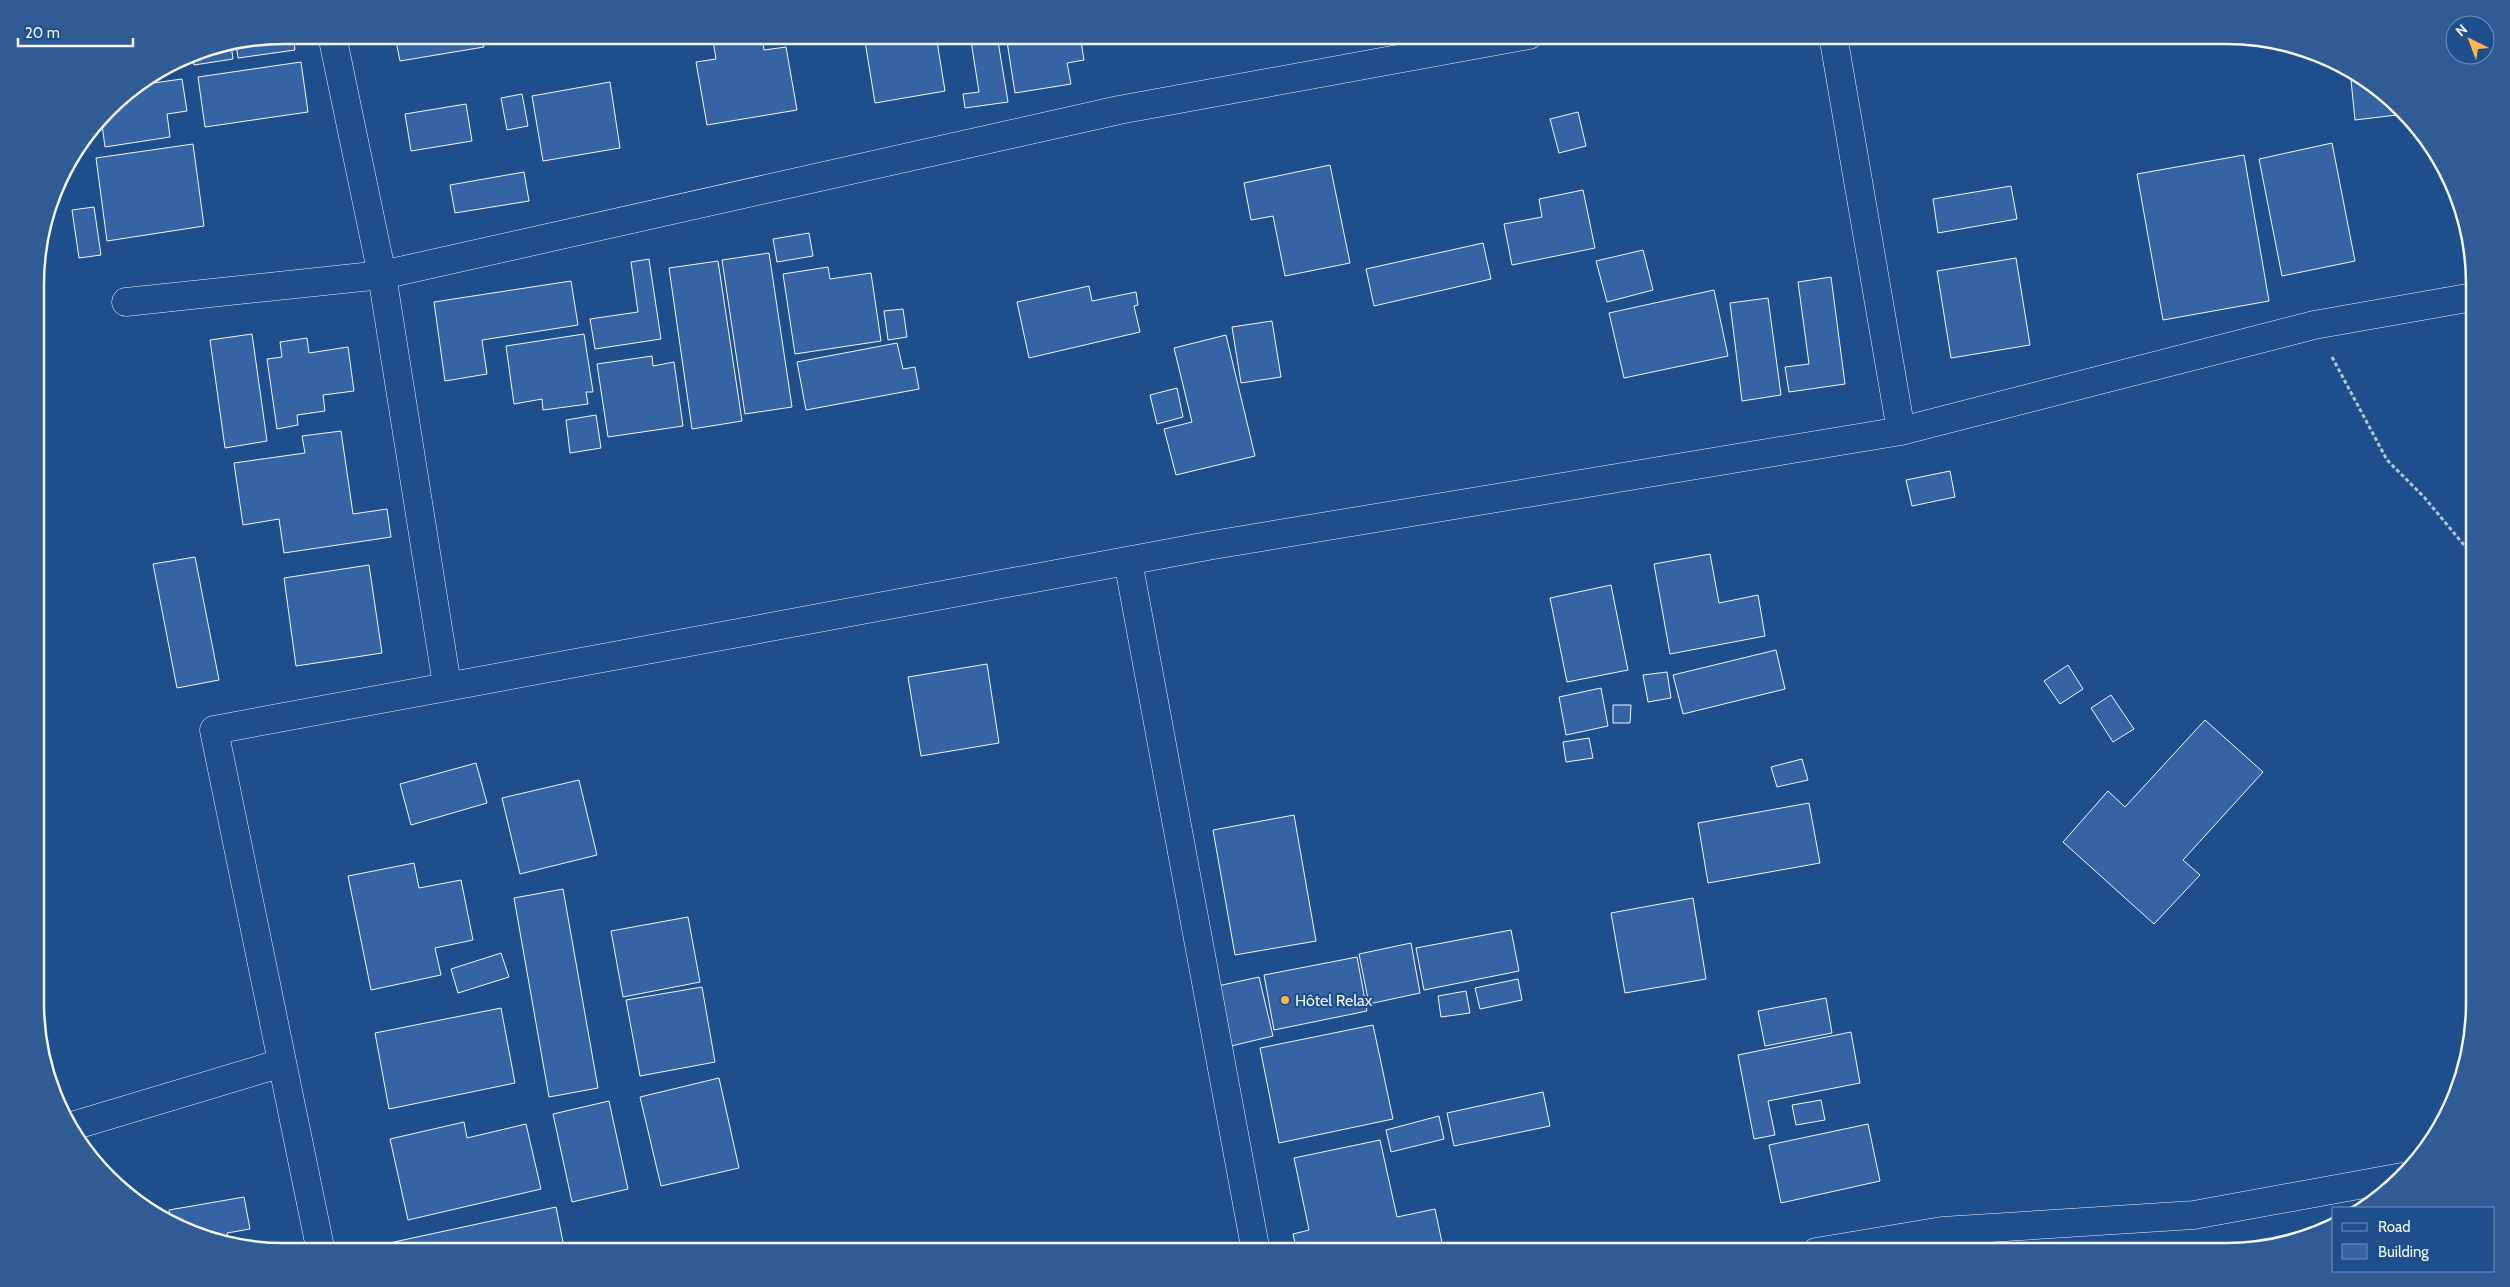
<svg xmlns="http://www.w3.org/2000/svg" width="2510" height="1287" viewBox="0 0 2510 1287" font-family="Cabin,sans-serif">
<rect width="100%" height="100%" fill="#1f4e8c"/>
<path fill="#3563a3" stroke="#f2f6ff" d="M284,35H293L295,50L238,58L236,44Z
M434,35H482L484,47L400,61L396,41Z
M712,35H762L764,50L786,47L797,110L707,125L696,62L716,59Z
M864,35H936L945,91L875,103Z
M970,35H997L1008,102L965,108L963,94L979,92Z
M1006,35H1080L1084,60L1067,63L1071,84L1015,93Z
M231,45L233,59L194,65L192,53Z
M301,62L308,112L205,127L198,77Z
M2350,70L2391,97L2405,114L2355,120Z
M182,79L187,111L167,114L170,137L105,147L102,124H98L119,97L139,85Z
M610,82L620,148L543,161L532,96Z
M522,94L528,126L507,130L501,98Z
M466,104L472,141L411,151L405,114Z
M1578,112L1586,146L1559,153L1550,119Z
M2332,143L2355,261L2282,276L2259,159Z
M193,144L204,226L107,241L96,158Z
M2244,155L2269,301L2163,320L2137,174Z
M1330,165L1350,263L1285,276L1273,216L1251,220L1244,183Z
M524,172L529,201L455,213L450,185Z
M2011,186L2017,219L1938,233L1933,199Z
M1583,190L1595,248L1512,265L1504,224L1542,217L1539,199Z
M94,207L101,255L79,258L72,210Z
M809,233L813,256L777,262L773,239Z
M1483,243L1491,279L1374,306L1366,269Z
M1643,250L1653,290L1607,302L1596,261Z
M769,253L792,407L745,414L722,260Z
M2016,258L2030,345L1951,358L1937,271Z
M649,259L661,339L595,349L590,319L638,312L631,262Z
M718,261L742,421L692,429L669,268Z
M828,267L830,279L871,273L881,341L795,354L783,274Z
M1831,277L1845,384L1789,392L1785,367L1809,364L1798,282Z
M571,281L578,325L482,340L487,374L445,381L434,302Z
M1089,286L1092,301L1136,292L1138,305L1134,306L1140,332L1029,358L1017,302Z
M1714,290L1728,356L1624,378L1609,313Z
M1768,298L1781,395L1742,401L1730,303Z
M903,309L907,337L888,340L884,311Z
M1272,321L1281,377L1241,383L1232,327Z
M252,334L267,441L225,448L210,340Z
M584,334L593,392H586L588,404L543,410L542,399L514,404L506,346Z
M1226,335L1255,456L1176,475L1164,429L1192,422L1174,348Z
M307,338L309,353L348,347L354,391L323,395L325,411L297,415L298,425L277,429L267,359L282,357L280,342Z
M897,343L903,369L915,367L919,389L806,410L797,362Z
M652,356L653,366L674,362L683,426L608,437L597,364Z
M1177,388L1183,417L1157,424L1150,395Z
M596,415L601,448L570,453L566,420Z
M341,431L353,514L387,509L391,537L284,553L279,519L243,525L234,463L305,453L302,436Z
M1950,471L1955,497L1912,506L1906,480Z
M1710,554L1719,603L1758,595L1765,636L1670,654L1654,564Z
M195,557L219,680L177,688L153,564Z
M369,565L382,653L296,666L284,578Z
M1611,585L1628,670L1567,682L1550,598Z
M1776,650L1785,689L1683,714L1673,675Z
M987,664L999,743L921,756L908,677Z
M2068,665L2083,689L2060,704L2044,681Z
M1667,672L1671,698L1648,702L1643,675Z
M1601,688L1608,726L1566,735L1559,697Z
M2111,695L2134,729L2113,742L2091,708Z
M1613,705H1631L1630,723H1613Z
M2205,720L2263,772L2183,860L2200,875L2154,924L2063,842L2108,791L2125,807Z
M1589,738L1593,758L1566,762L1563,742Z
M1802,759L1808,780L1777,787L1771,767Z
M476,763L487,803L411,825L400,784Z
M579,780L597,855L520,874L502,798Z
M1809,803L1820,863L1708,883L1698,823Z
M1294,815L1316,941L1235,955L1213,830Z
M414,863L419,888L461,880L473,940L435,948L441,975L371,990L348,876Z
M563,889L598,1088L549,1097L514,898Z
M1693,898L1706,979L1625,993L1611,913Z
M688,917L700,982L623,997L611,931Z
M1511,930L1519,971L1424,990L1416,948Z
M1411,943L1420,993L1369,1004L1359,954Z
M501,953L509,977L458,993L451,969Z
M1357,957L1367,1011L1274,1030L1264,975Z
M1259,977L1273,1036L1227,1047L1213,987Z
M1518,979L1522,1000L1480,1009L1475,988Z
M702,987L715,1062L640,1076L626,1000Z
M1466,991L1470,1013L1441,1017L1438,996Z
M1826,998L1832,1033L1765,1046L1758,1011Z
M501,1008L515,1083L389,1109L375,1033Z
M1373,1025L1393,1119L1279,1143L1260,1048Z
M1851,1032L1860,1083L1768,1101L1775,1135L1754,1139L1738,1055Z
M719,1078L739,1168L661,1186L640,1097Z
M1543,1092L1550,1126L1454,1146L1447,1113Z
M1821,1100L1825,1120L1796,1125L1792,1105Z
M609,1101L628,1189L572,1202L553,1114Z
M1439,1116L1444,1139L1391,1152L1386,1130Z
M464,1122L467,1138L526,1124L541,1189L408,1220L390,1139Z
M1868,1124L1880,1181L1781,1203L1769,1145Z
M1380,1140L1397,1217L1435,1209L1444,1252H1297L1293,1234L1309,1230L1294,1158Z
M244,1197L250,1229L227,1233L229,1245L220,1244L171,1224L169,1210Z
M556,1207L565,1252H382L380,1245Z"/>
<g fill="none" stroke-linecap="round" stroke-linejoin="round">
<g stroke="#f2f6ff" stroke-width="29">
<path id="minor" d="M332,35L382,275L447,685
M1833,35L1901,431
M126,302L382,275L1119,110L1529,35
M1128,561L1256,1252
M69,1127L282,1063
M321,1252L214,730L1213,545L1901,431L2314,325L2473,297
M1816,1252L1942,1231L2194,1215L2402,1177"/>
</g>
<path stroke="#b3c4dc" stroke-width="3" stroke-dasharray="4 2.5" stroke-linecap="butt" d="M2332,357L2387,460L2424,497L2474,557"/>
<use href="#minor" stroke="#1f4e8c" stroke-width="28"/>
</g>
<circle fill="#ffb74d" stroke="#1f4e8c" stroke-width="2" cx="1285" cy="1000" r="5"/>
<g text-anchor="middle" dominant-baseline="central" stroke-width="4" stroke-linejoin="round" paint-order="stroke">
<g font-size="16" fill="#f2f6ff" stroke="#1f4e8c" text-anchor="start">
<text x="1295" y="1000">Hôtel Relax</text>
</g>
</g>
<path d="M0 0H2510V1287H0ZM284 44H2226A240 240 0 0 1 2466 284V1003A240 240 0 0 1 2226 1243H284A240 240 0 0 1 44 1003V284A240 240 0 0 1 284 44Z" fill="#305b95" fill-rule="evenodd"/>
<path fill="none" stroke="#f2f6ff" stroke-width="2.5" d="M284 44H2226A240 240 0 0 1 2466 284V1003A240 240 0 0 1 2226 1243H284A240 240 0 0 1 44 1003V284A240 240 0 0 1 284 44Z"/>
<rect x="2332" y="1207" width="162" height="65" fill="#1f4e8c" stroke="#7391ba"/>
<rect x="2342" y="1223" width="25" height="8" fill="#1f4e8c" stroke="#7391ba"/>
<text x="2378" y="1232" font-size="15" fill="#f2f6ff">Road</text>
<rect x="2342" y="1244" width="25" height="15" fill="#3563a3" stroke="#7391ba"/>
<text x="2378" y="1257" font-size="15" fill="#f2f6ff">Building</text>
<g transform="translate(2470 40) rotate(318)"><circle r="24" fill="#1f4e8c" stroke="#7391ba"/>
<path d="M0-4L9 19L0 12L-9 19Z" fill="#ffb74d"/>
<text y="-8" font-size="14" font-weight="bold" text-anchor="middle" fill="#f2f6ff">N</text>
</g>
<path d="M18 38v8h115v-8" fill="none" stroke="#f2f6ff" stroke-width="2.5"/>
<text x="25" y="38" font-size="15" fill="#f2f6ff" stroke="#1f4e8c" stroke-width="4" paint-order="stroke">20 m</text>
</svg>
